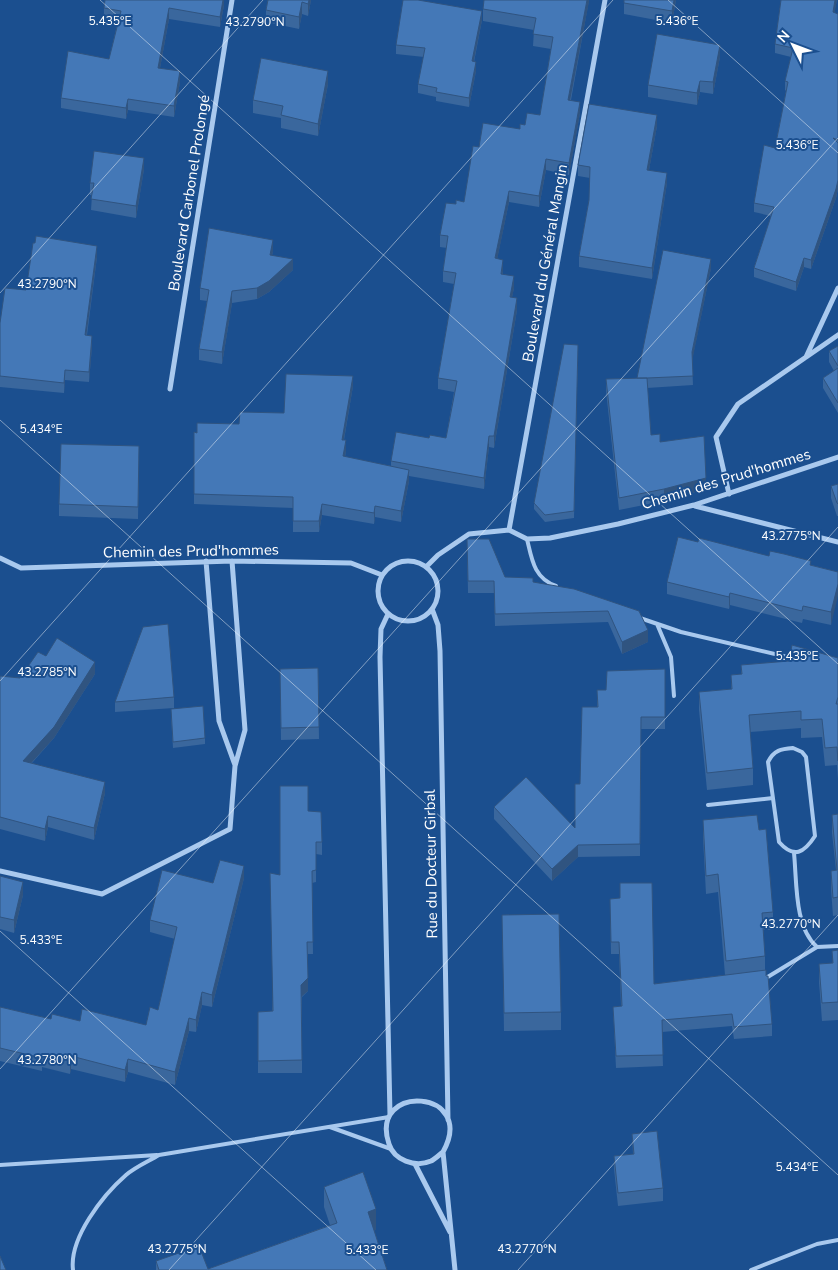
<svg xmlns="http://www.w3.org/2000/svg" width="838" height="1270" viewBox="0 0 838 1270" font-family="'Nunito Sans',sans-serif">
<rect width="100%" height="100%" fill="#1b4f8f"/>
<g fill="none" stroke-linecap="round" stroke-linejoin="round">
<path stroke="#a9c9ee" stroke-width="4" d="M527,539C532,560 534,578 556,586
M637,617L681,632L792,658
M657,624L671,657L674,696
M793,748L802,752L806,757L815,836C804,853 794,859 779,842L768,762C774,750 781,749 793,748Z
M708,805L773,798
M794,853C797,882 794,927 817,947L838,946
M766,978L817,947
M330,1127L391,1149
M0,1165L157,1155
M73,1270C69,1238 103,1195 126,1175C135,1167 149,1161 159,1155L389,1117
M751,1270L817,1244L838,1240"/>
<path stroke="#a9c9ee" stroke-width="5" d="M806,357L838,288
M170,389L232,0
M729,494L716,437L738,404L838,335
M695,506L838,542
M509,530L605,0
M0,558L21,568L232,561L351,563L382,575
M206,561L219,721L235,765
M378 591a30 30 0 1 1 60 0a30 30 0 1 1-60 0Z
M426,567L438,555L469,534L509,530L527,539L550,538L618,524L694,505L838,457
M432,609L438,625L440,651L448,1120
M388,614L381,629L380,657L390,1115
M0,871L102,894L230,829L235,766L245,730L232,561
M443,1152C439,1155 435,1159 431,1161C415,1168 394,1160 389,1144C368,1082 478,1089 443,1152L455,1270
M415,1164L450,1232"/>
</g>
<path fill="#3a679d" d="M224,0V5L220,27L169,19L160,68L180,82L174,117L128,110L126,119L61,108V98L109,59L118,21L104,19V8Z
M268,0H311L308,16L302,14L299,29L266,22V10Z
M589,0L571,100L580,113L569,175L546,170L539,207L509,202L497,259L503,271V274L514,288L512,297L517,310L494,448L489,447L484,489L409,476V481L401,522L375,517L374,524L322,515L319,532H293V508L194,504V432L197,433L239,424L284,413L353,386L344,440L346,451L345,457L391,466V461L429,438H446L454,392L438,389V378L454,284L443,282V271L447,248L440,247V235L456,204L464,202L479,147L520,129L540,115L551,49L533,46L534,30L483,21V9Z
M676,0L672,23L624,14V3Z
M781,0H837L834,13L838,14V189L836,198L811,269L804,267L796,291L754,277V268L771,216L754,212V203L775,148L786,91L785,90V81L791,57L775,53V44Z
M482,20L474,62L476,71L469,107L436,101V97L418,93V84L424,57L396,54V45Z
M720,57L713,94L700,92L697,105L648,97V85Z
M328,84L318,136L281,128V118L253,113V100Z
M657,126L649,170L667,183L652,279L579,267V256L589,200L590,178L578,176V165Z
M144,169L136,218L91,210L92,195H90V183Z
M273,251L272,256L293,270L269,292L257,299L232,303L222,364L199,360V349L207,301L200,300V288Z
M97,257L87,335L92,346L89,382L65,380L64,393L0,387V323L26,290Z
M711,268L692,360L693,385L647,388L651,435L660,442L706,489L664,501L619,510L606,391V379L637,378Z
M578,345L574,518L545,522L534,509V503Z
M838,346V413L823,388V378L834,371L829,362V351Z
M139,458L138,519L59,516V504Z
M838,484V516H837L831,498V486Z
M467,539L505,577L533,582L639,611L648,642L622,654L608,622L495,626L494,593H468Z
M769,556L811,565L838,572L831,625L803,619L802,623L730,605L729,609L667,594V582Z
M46,656L95,674L54,738L32,763L105,793L94,840L48,827L45,841L0,829V676L20,678Z
M838,658V779L837,765L825,766L822,737L801,738V728L750,732L753,768V785L707,790L699,710V692L731,689V675L741,674V665Z
M318,668L319,739L281,740L280,669Z
M665,669V729H641L640,856L578,857L552,881L494,819V807L575,828L580,784L597,707V690H606Z
M174,697V708L115,712V702Z
M171,716L205,738V744L173,748Z
M308,811L322,842V855L316,854V882L312,883L313,954H308V991L302,997V1073H258V1012L272,1011L280,875Z
M838,814V915L833,916L831,889V871L836,870L832,833V815Z
M703,820L773,912V930H763L765,956V971L772,1024V1036L734,1039L732,1026L662,1032L663,1066L616,1068L613,1007L621,1006L619,954H611L610,899L620,898L654,984L725,975L718,892L706,894L703,838Z
M0,876L23,895L14,933L0,929Z
M244,878L212,1007L202,1005L196,1032L189,1031L175,1085L128,1072L125,1082L71,1069L70,1074L42,1067V1071L0,1061V1007L51,1019L146,1025L158,1010L175,939L150,932V920L213,883Z
M502,915L561,1012V1030L504,1031Z
M838,950V1020L822,1021L819,982V964L832,963Z
M632,1134L663,1188V1201L618,1206L614,1169V1156L633,1154Z
M324,1187L376,1230H374L387,1270H156V1261L208,1269L330,1225L324,1207Z"/>
<path fill="#305480" d="M223,0H224V5L220,27V17Z
M309,0H311L308,16V4Z
M587,0H589V2L568,111V100Z
M674,0H676L672,23V11Z
M835,0H837L833,21V12Z
M302,2V14L299,29V17Z
M169,8V19L158,79V68Z
M482,11V20L472,70V61Z
M720,45V57L713,94V82Z
M476,62V71L469,107V98Z
M180,71V82L174,117V106Z
M328,71V84L318,136V124Z
M700,81V92L697,105V93Z
M128,99V110L126,119V108Z
M580,102V113L569,175V163Z
M657,115V126L647,181V170Z
M144,158V169L136,218V206Z
M546,159V170L539,207V196Z
M667,173V183L652,279V268Z
M838,180V189L836,198L811,269V260Z
M509,191V202L495,270V258Z
M273,240V251L270,267V255Z
M97,246V257L85,345V335Z
M804,258V267L796,291V282Z
M293,259V270L269,292L257,299V288Z
M711,259V268L692,362V352Z
M503,260V271L501,285V274Z
M514,276V288L510,308V297Z
M232,291V303L222,364V352Z
M517,298V310L494,448V436Z
M92,336V346L89,382V372Z
M65,370V380L64,393V383Z
M353,376V386L342,450V440Z
M489,436V447L484,489V478Z
M346,440V451L343,467V456Z
M409,470V481L401,522V511Z
M706,478V489L664,501V489Z
M322,504V515L319,532V521Z
M375,506V517L374,524V513Z
M838,584V596L831,625V612Z
M730,593V605L729,609V597Z
M648,630V642L622,654V642Z
M95,662V674L54,738L23,772V761Z
M105,782V793L94,840V828Z
M48,816V827L45,841V829Z
M578,845V857L552,881V869Z
M244,866V878L212,1007V995Z
M23,882V895L14,933V920Z
M308,978V991L301,997V985Z
M202,992V1005L196,1032V1020Z
M189,1018V1031L175,1085V1072Z
M71,1056V1069L70,1074V1061Z
M128,1059V1072L125,1082V1070Z
M376,1209V1230L368,1232V1212Z"/>
<path fill="#4478b7" stroke="#305480" d="M105,0H223L220,17L169,8L158,68L180,71L174,106L128,99L126,108L61,98L68,51L109,59L121,11L104,8Z
M268,0H309L308,4L302,2L299,17L266,10Z
M403,0H418L482,11L472,61L476,62L469,98L436,92L437,88L418,84L425,48L396,45Z
M484,0H587L568,100L580,102L569,163L546,159L539,196L509,191L495,258L503,260L501,274L514,276L510,297L517,298L494,436H489L484,478L391,461L396,432L429,438L430,435L446,438L457,381L438,378L456,273L443,271L448,236L440,235L446,203L456,204V200L464,202L473,146L479,147L483,123L520,129V124L525,125L527,113L540,115L553,37L533,34L536,18L483,9Z
M624,0H674L672,11L624,3Z
M781,0H835L833,12L838,14V140L833,138L838,143V180L836,189L811,260L804,258L796,282L754,268L774,207L754,203L764,145L775,148L788,82L785,81L793,48L775,44Z
M657,34L720,45L713,82L700,81L697,93L648,85Z
M261,58L328,71L318,124L281,115L283,106L253,100Z
M589,104L657,115L647,170L667,173L652,268L579,256L589,200L590,167L578,165Z
M94,151L144,158L136,206L91,199L94,183H90Z
M209,228L273,240L270,255L293,259L269,281L257,288L232,291L222,352L199,349L209,290L200,288Z
M36,236L97,246L85,335L92,336L89,372L65,370L64,383L0,376V323L5,288L26,290L33,243H35Z
M663,250L711,259L692,352L693,376L647,378H637Z
M564,344L578,345L574,511L545,515L534,503Z
M838,346V366L829,351Z
M838,368V403L823,378Z
M286,374L353,376L342,440H346L343,456L409,470L401,511L375,506L374,513L322,504L319,521H293V497L194,494V432L197,433V423L239,424L240,412L284,413Z
M647,378L651,435L660,434V442L704,436L706,478L664,489L619,498L606,379Z
M61,444L139,446L138,507L59,504Z
M838,484V504L837,503L831,486Z
M678,537L698,542L699,538L769,556L770,551L784,554L811,561L810,565L838,572V584L831,612L803,606L802,611L730,593L729,597L667,582Z
M467,539H489L505,577L533,578V582L574,589L639,611L648,630L622,642L608,611L495,614L494,581H468Z
M168,624L174,697L115,702L143,627Z
M57,638L95,662L54,727L23,761L105,782L94,828L48,816L45,829L0,817V676L20,678L38,652L46,656Z
M792,645L838,658V697L836,704H838V761L837,747L825,748L822,719L801,720V711L749,715L753,768L707,773L699,692L732,689L731,675L742,674L741,665L789,661Z
M318,668L319,727L281,728L280,669Z
M665,669V717H641L640,844L578,845L552,869L494,807L526,777L575,828V784H580L582,707H598L597,690H606L607,671Z
M203,706L205,738L173,742L171,709Z
M280,786H308V811L321,812L322,842H316V870L312,871L313,942H307L308,978L301,985L302,1060L258,1061V1012L273,1011L270,873L280,875Z
M838,814V897L833,898L831,871L837,870L832,815Z
M757,815L759,830L766,829L773,912L762,913L765,956L726,961L718,874L706,876L703,820Z
M220,860L244,866L212,995L202,992L196,1020L189,1018L175,1072L128,1059L125,1070L71,1056L70,1061L42,1054V1058L0,1048V1007L51,1019L52,1014L80,1021L82,1009L146,1025L150,1007L158,1010L177,927L150,920L162,870L213,883Z
M0,876L23,882L14,920L0,917Z
M620,883H652L654,984L766,970V976H768L772,1024L734,1027L732,1014L662,1020L663,1055L616,1056L613,1007L622,1006L619,942H611L610,899L620,898Z
M559,914L561,1012L504,1013L502,915Z
M838,950V1002L822,1003L819,964L833,963L832,951Z
M657,1131L663,1188L618,1193L614,1156L634,1154L632,1134Z
M363,1172L376,1209L368,1212L387,1270H159L156,1261L199,1246L208,1269L337,1223L324,1187Z
M0,1256L6,1270H0Z"/>
<path fill="none" stroke="#fff" stroke-width="1" stroke-opacity="0.45" d="M100,0L838,664M668,0L838,153M0,293L263,0M0,420L838,1175M0,681L613,0M0,931L376,1270M0,1069L838,138M169,1270L838,527M518,1270L838,915"/>
<g text-anchor="middle" dominant-baseline="central" stroke-width="4" stroke-linejoin="round" paint-order="stroke">
<g font-size="15" fill="#fff" stroke="#1b4f8f">
<text transform="translate(189 193) rotate(-81)">Boulevard Carbonel Prolongé</text>
<text transform="translate(545 263) rotate(-80)">Boulevard du Général Mangin</text>
<text transform="translate(726 479) rotate(-17)">Chemin des Prud'hommes</text>
<text transform="translate(191 551) rotate(-1)">Chemin des Prud'hommes</text>
<text transform="translate(431 864) rotate(-91)">Rue du Docteur Girbal</text>
</g>
</g>
<g font-size="12" text-anchor="middle" fill="#fff" stroke="#1b4f8f" stroke-width="4" stroke-linejoin="round" paint-order="stroke">
<text x="110" y="25">5.435°E</text>
<text x="677" y="25">5.436°E</text>
<text x="255" y="26">43.2790°N</text>
<text x="797" y="149">5.436°E</text>
<text x="47" y="288">43.2790°N</text>
<text x="41" y="433">5.434°E</text>
<text x="791" y="540">43.2775°N</text>
<text x="797" y="660">5.435°E</text>
<text x="47" y="676">43.2785°N</text>
<text x="791" y="928">43.2770°N</text>
<text x="41" y="944">5.433°E</text>
<text x="47" y="1064">43.2780°N</text>
<text x="797" y="1171">5.434°E</text>
<text x="177" y="1253">43.2775°N</text>
<text x="527" y="1253">43.2770°N</text>
<text x="367" y="1254">5.433°E</text>
</g>
<g transform="translate(793 45) rotate(312)" stroke="#1b4f8f" stroke-width="4" paint-order="stroke">
<path d="M0-4L9 19L0 12L-9 19Z" fill="#ffffff"/>
<text y="-8" font-size="14" font-weight="bold" text-anchor="middle" fill="#ffffff">N</text>
</g>
</svg>
